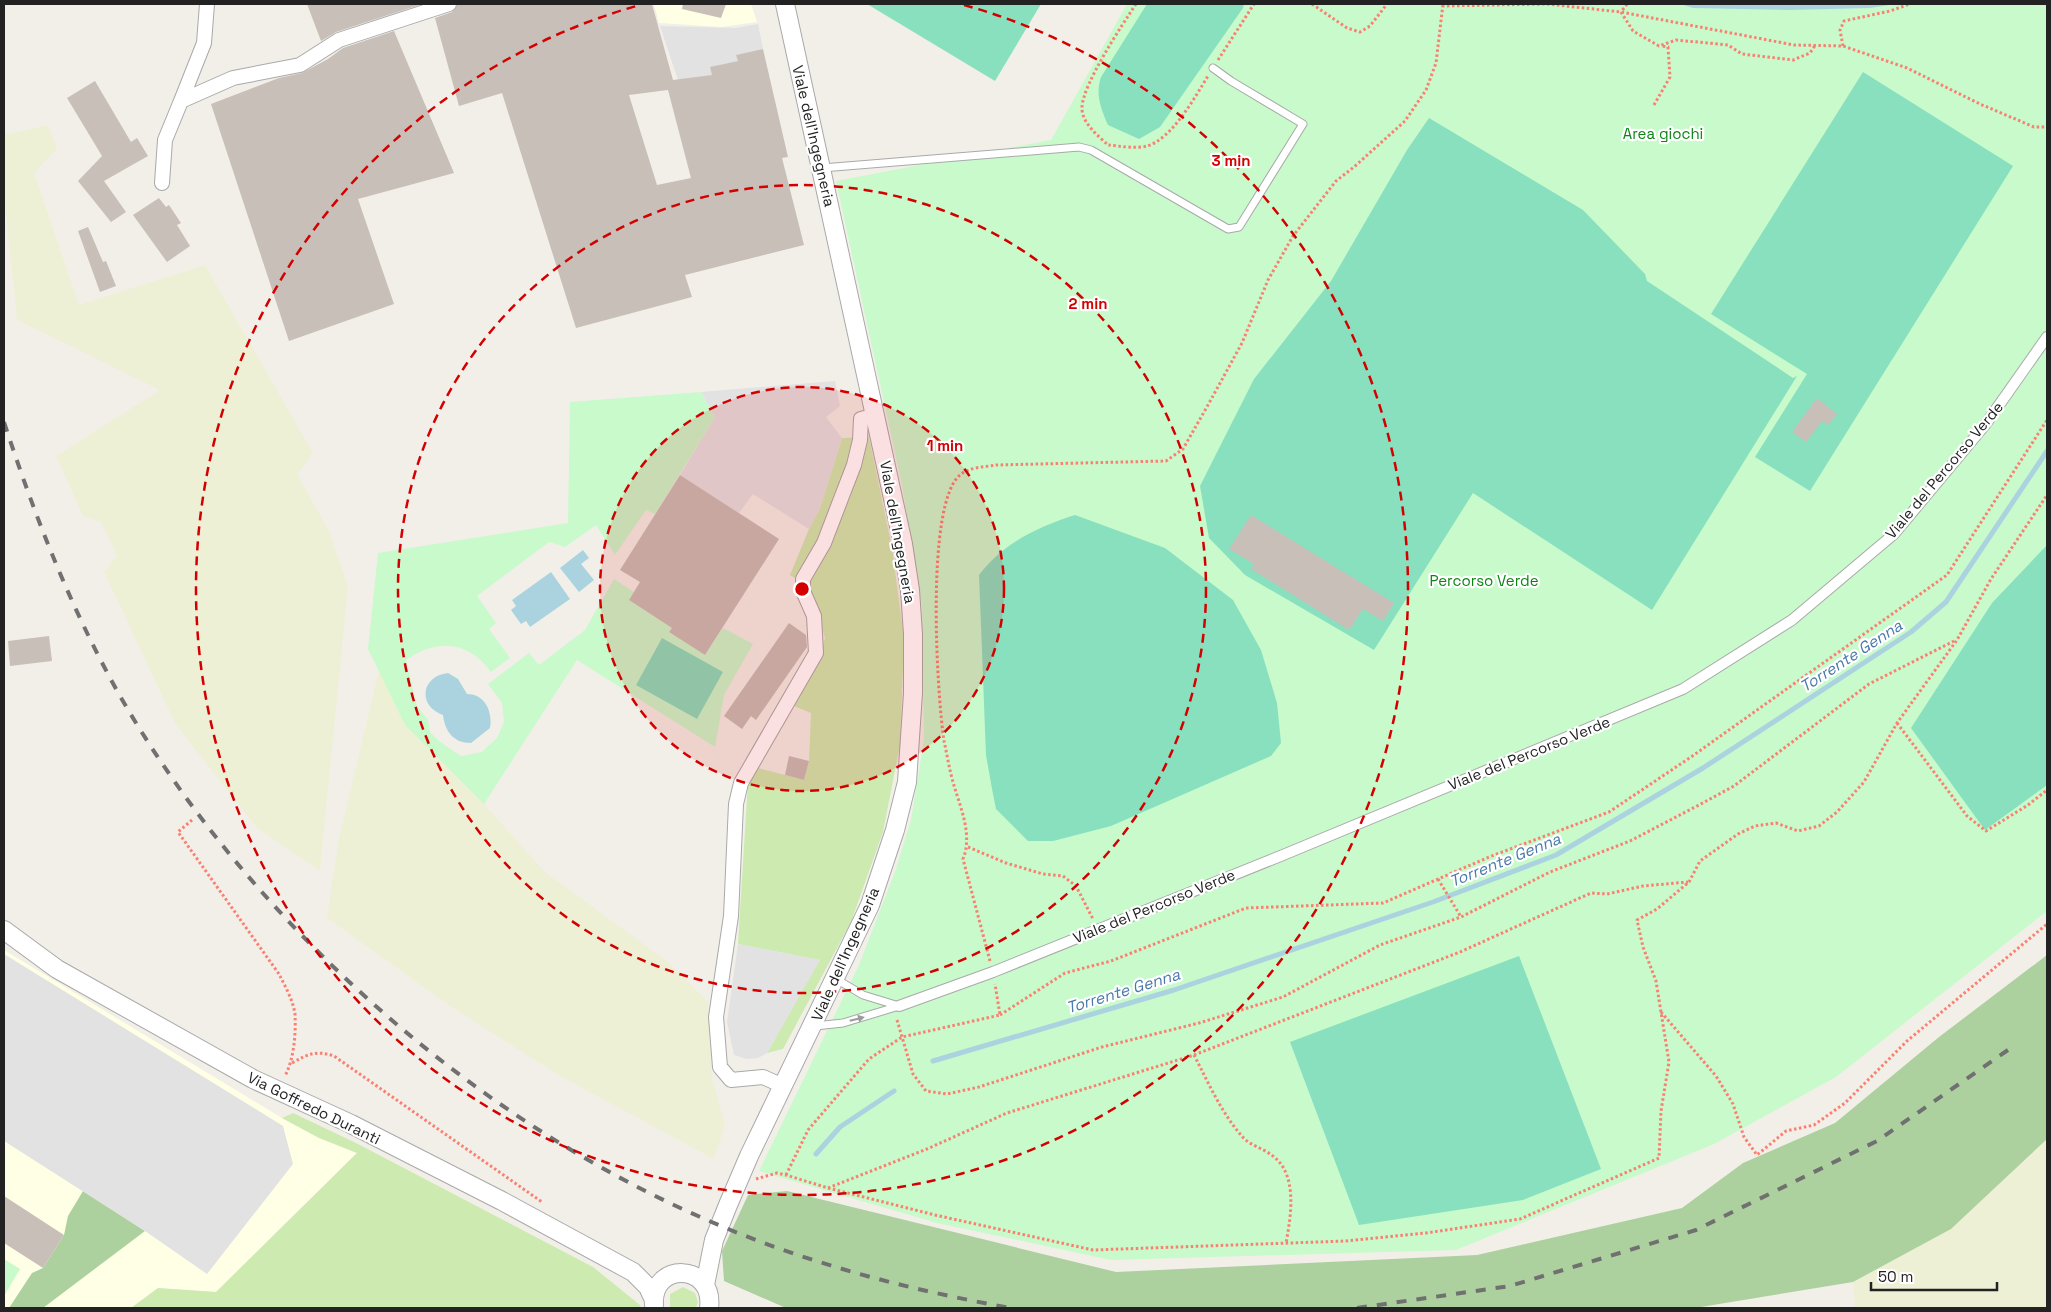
<svg xmlns="http://www.w3.org/2000/svg" width="2051" height="1312" viewBox="0 0 2051 1312" font-family="'Space Grotesk',sans-serif">
<rect width="100%" height="100%" fill="#f2efe9"/>
<path fill="#ffffe5" d="M654,4H751L757,22L722,27L659,23Z
M4,950L282,1118L319,1138L357,1153L216,1292L158,1288L131,1308H4Z"/>
<path fill="#eef0d5" d="M48,125L57,149L34,173L79,305L205,265L313,453L297,474L329,531L348,586L320,871L257,828L176,725L104,572L117,556L101,522L83,516L56,456L160,390L17,320L4,195V135Z
M379,670L405,725L484,804L545,872L668,962L708,1002L712,1078L725,1125L714,1159L558,1075L450,1006L327,918L338,843Z
M2047,1139V1308H1855L1853,1282L1951,1229Z"/>
<path fill="#cdebb0" d="M869,437L892,548L904,639L900,745L883,832L851,922L783,1049L767,1053L819,960L738,944L748,781L758,768L804,780L809,761L811,713L794,706L820,657L825,638L810,587L790,575L809,529L820,508L842,438Z
M293,1113L356,1143L593,1267L640,1305L641,1308H131L158,1288L216,1292L357,1153L319,1138L282,1118Z
M683,1287L695,1293L698,1302L696,1308H670V1294Z"/>
<path fill="#add19e" d="M2047,955V1139L1951,1229L1853,1282L1695,1308H786L724,1281L722,1251L748,1195L787,1191L1116,1272L1477,1255L1682,1208L1743,1163L1835,1123L1939,1037Z
M83,1191L145,1231L43,1308H9L32,1273L43,1268L64,1235L68,1216Z"/>
<path fill="#c8facc" d="M1127,4H2047V911L1836,1077L1714,1144L1456,1250L1111,1260L937,1223L759,1171L859,965L895,872L911,820L924,739L922,606L902,485L836,181L1051,140Z
M701,392L715,417L655,514L646,510L615,555L596,525L565,547L549,542L477,596L496,623L489,629L510,658L491,672C469,641 437,638 406,660L417,706L428,720L430,732L439,741L461,756L482,752L497,738L504,722L502,703L488,684L529,653L539,665L585,630L614,579L634,592L629,600L672,628L669,632L705,655L723,628L753,644L724,695L715,747L577,660L484,804L405,725L368,649L378,553L568,523L570,402Z
M4,1259L20,1269L4,1296Z"/>
<path fill="#88e0be" d="M867,4H1041L995,81Z
M1147,4H1244L1243,8L1160,127L1139,139L1108,125C1101,109 1095,94 1101,77Z
M1863,72L2013,166L1810,491L1755,457L1807,374L1711,314Z
M1429,118L1583,210L1645,274L1647,281L1793,378L1797,376L1652,610L1473,493L1374,650L1245,575L1209,538L1200,486L1254,379L1331,281L1407,150Z
M1075,515L1165,548L1233,600L1261,650L1277,703L1281,743L1271,756L1111,826L1053,841H1028L996,809L992,789L986,755L979,575C1003,543 1038,527 1075,515Z
M2047,545V785L1985,830L1911,728L1992,603Z
M662,638L723,672L697,719L636,685Z
M1519,956L1601,1169L1523,1200L1359,1225L1290,1042Z"/>
<path fill="#e2e2e2" d="M758,24L763,49L737,55L738,61L711,67L712,75L679,83L660,26L735,28Z
M835,381L840,406L826,417L842,438L820,508L809,529L753,494L739,513L680,475L715,417L701,392Z
M738,944L820,960L767,1053L758,1058L746,1059L734,1055L727,1022Z
M4,954L283,1126L293,1164L207,1274L145,1231L4,1141Z"/>
<path fill="#aad3df" d="M1680,4H1896L1870,8L1788,10L1693,8Z
M583,550L589,558L581,564L594,580L579,592L560,568Z
M551,572L570,599L530,627L526,621L521,624L511,610L516,606L512,600Z
M448,673L458,679L467,694C485,694 493,712 490,728L471,743C453,743 445,731 443,715C417,706 421,676 448,673Z"/>
<g fill="none" stroke-linecap="round" stroke-linejoin="round">
<path stroke="#aad3df" stroke-width="5" d="M933,1061L1174,990L1433,902L1556,855L1703,768L1911,632L1946,602L2047,451
M816,1154L840,1127L894,1091"/>
</g>
<path fill="#c7bfb8" fill-rule="evenodd" d="M307,4H422L336,32L321,41Z
M458,4H652L673,80L712,75L710,67L738,61L736,55L763,49L788,157L782,158L804,245L685,275L692,297L576,328L502,93L459,106L435,18L452,12ZM668,90L691,178L657,185L629,95Z
M683,4H726L721,18L682,9Z
M394,31L454,173L358,199L394,304L289,341L211,104L279,78L302,73L328,59L343,48Z
M95,81L131,142L137,138L148,156L104,181L126,212L111,222L78,181L102,156L67,98Z
M159,198L166,207L169,205L181,223L177,225L190,246L167,262L133,215Z
M88,227L103,262L106,261L116,286L100,292L78,231Z
M1817,398L1837,414L1828,425L1822,421L1806,442L1792,432Z
M680,475L779,539L705,655L669,632L672,628L629,600L640,582L620,570Z
M1251,515L1394,603L1383,621L1363,609L1349,630L1251,569L1254,564L1229,549Z
M789,623L806,635L807,647L756,720L751,716L742,729L724,716Z
M49,636L52,661L10,666L8,641Z
M789,756L809,761L804,780L785,775Z
M4,1196L64,1235L43,1268L4,1243Z"/>
<g fill="none" stroke-linecap="round" stroke-linejoin="round">
<g stroke="#a9a9a9" stroke-width="9">
<path id="service" d="M822,168L1079,147L1091,150L1228,229L1239,227L1303,124L1231,81L1213,68
M836,979L863,995L899,1006
M815,1026L843,1023L899,1006"/>
</g>
<g stroke="#a9a9a9" stroke-width="12">
<path id="pedestrian" d="M899,1006L993,972L1283,855L1683,689L1792,620L1894,534L1985,425L2047,337"/>
</g>
<g stroke="#a9a9a9" stroke-width="16">
<path id="minor" d="M181,101L204,43L207,4
M162,183L165,140L181,101L233,78L300,65L339,40L449,4
M783,1086L763,1077L731,1080L720,1067L716,1017L731,916L736,804L741,783L816,653L814,616L803,591V579L824,543L842,496L854,465L860,440L861,419L876,415"/>
</g>
<g stroke="#a9a9a9" stroke-width="20">
<path id="tertiary" d="M4,930L57,969L253,1079L351,1124L502,1201L633,1272L648,1287L654,1300
M705,1285L714,1240L728,1205L749,1156L870,905L895,830L907,782L913,693V634L910,590L903,544L785,4
M654,1305C651,1261 715,1263 709,1308"/>
</g>
<path stroke="#fa8072" stroke-width="3" stroke-dasharray="2.5 2.5" stroke-linecap="butt" d="M1136,4C1122,25 1083,84 1082,107C1081,122 1098,136 1108,145C1119,146 1136,149 1147,146C1172,139 1195,97 1208,76
M1312,4L1347,28L1360,32L1370,26L1387,4
M1627,4L1621,12L1633,31L1659,46L1676,40L1728,45L1742,54L1793,60L1810,53L1816,44
M1442,6L1547,4L1621,12L1794,45L1843,46L1907,68L1980,104L2034,127H2047
M1843,46L1840,30L1844,21L1890,11L1910,4
M1218,60L1254,4
M1654,105L1670,77L1668,47L1662,46
M1897,723L1967,816L1986,831L2028,805L2047,790
M192,820L178,832L279,974C285,986 293,1000 295,1014C296,1034 294,1059 285,1076
M968,847L1006,863L1043,874L1063,876L1076,886L1093,919
M1438,879L1461,917
M990,961L963,859C973,834 960,807 953,782C949,768 947,754 944,741C937,695 925,504 960,475C969,467 985,467 996,465L1166,461L1183,449L1208,405L1242,343L1268,280L1293,236L1336,181L1354,167L1405,121L1426,90L1436,63L1443,4
M1661,1012L1716,1076L1733,1104L1744,1137L1757,1155L1786,1131L1814,1125L1845,1103L1907,1041L2047,924
M1000,1015L1065,973L1111,961L1246,908L1383,903L1489,857L1609,812L1691,757L1947,575L2047,420
M897,1020L913,1074L926,1091L947,1094L979,1087L1102,1047L1199,1023L1283,997L1380,945L1461,917L1550,872L1630,841L1699,805L1734,786L1869,684L1954,641
M1194,1055C1208,1082 1221,1112 1241,1135C1248,1145 1263,1148 1273,1156C1298,1175 1291,1216 1286,1243
M292,1063C308,1054 316,1050 334,1056L542,1202
M786,1175L808,1130L869,1059L902,1037L1000,1015L995,984
M756,1179L777,1173L786,1175L828,1188L935,1215L1093,1250L1346,1241L1426,1233L1520,1219L1659,1158L1661,1111L1669,1062L1656,981L1643,947L1637,920L1657,909L1689,882L1700,861L1738,834L1755,826L1776,823L1798,831L1819,826L1837,812L1864,782L1897,723L1957,640L1991,579L2047,495
M828,1188L927,1149L1007,1113L1194,1055L1460,952L1591,893L1607,894L1643,886L1688,882"/>
<use href="#service" stroke="#fff" stroke-width="7"/>
<use href="#pedestrian" stroke="#fff" stroke-width="10"/>
<use href="#minor" stroke="#fff" stroke-width="14"/>
<use href="#tertiary" stroke="#fff" stroke-width="18"/>
<path stroke="#707070" stroke-width="4" stroke-dasharray="10 10" stroke-linecap="butt" d="M4,422C35,517 71,609 120,696C247,917 465,1113 698,1216C798,1261 904,1289 1011,1308
M1357,1308L1510,1286L1696,1230L1877,1141L2008,1050"/>
</g>
<defs><path id="oneway-solid" d="M-6-.8H1V-3.2L6.5 0L1 3.2V.8H-6Z" transform="scale(1.25)"/></defs>
<use fill="#9c9c9c" href="#oneway-solid" transform="translate(857 1019) rotate(-14)"/>
<circle cx="802" cy="589" r="202" fill="#d40000" fill-opacity=".12"/>
<g fill="none" stroke="#d40000" stroke-width="2.5" stroke-dasharray="9 6">
<circle cx="802" cy="589" r="202"/>
<circle cx="802" cy="589" r="404"/>
<path d="M964 5A606 606 0 1 1 640 5"/>
</g>
<g text-anchor="middle" dominant-baseline="central" stroke-width="4.5" stroke-linejoin="round" paint-order="stroke">
<g font-size="15" fill="#0c8416" stroke="#fff">
<text x="1663" y="133">Area giochi</text>
<text x="1484" y="580">Percorso Verde</text>
</g>
<g font-size="15" fill="#222" stroke="#fff">
<text transform="translate(814 136) rotate(77)">Viale dell'Ingegneria</text>
<text transform="translate(1944 470) rotate(-50)">Viale del Percorso Verde</text>
<text transform="translate(898 532) rotate(80)">Viale dell'Ingegneria</text>
<text transform="translate(1529 753) rotate(-22)">Viale del Percorso Verde</text>
<text transform="translate(1154 906) rotate(-22)">Viale del Percorso Verde</text>
<text transform="translate(845 954) rotate(-66)">Viale dell'Ingegneria</text>
<text transform="translate(314 1108) rotate(26)">Via Goffredo Duranti</text>
</g>
<g font-size="16" font-style="italic" fill="#4a7aab" stroke="#fff">
<text transform="translate(1851 656) rotate(-33)">Torrente Genna</text>
<text transform="translate(1505 860) rotate(-22)">Torrente Genna</text>
<text transform="translate(1123 991) rotate(-17)">Torrente Genna</text>
</g>
</g>
<circle cx="802" cy="589" r="8" fill="#d40000" stroke="#fff" stroke-width="2.5"/>
<g font-size="15" text-anchor="middle" font-weight="bold" fill="#d40000" stroke="#fff" stroke-width="4.5" stroke-linejoin="round" paint-order="stroke">
<text x="1231" y="166">3 min</text>
<text x="1088" y="309">2 min</text>
<text x="945" y="451">1 min</text>
</g>
<rect width="2051" height="1312" fill="none" stroke="#222222" stroke-width="10"/>
<path d="M1871 1282v8h126v-8" fill="none" stroke="#222222" stroke-width="2.5"/>
<text x="1878" y="1282" font-size="15" fill="#222222" stroke="#ffffff" stroke-width="4" paint-order="stroke">50 m</text>
</svg>
